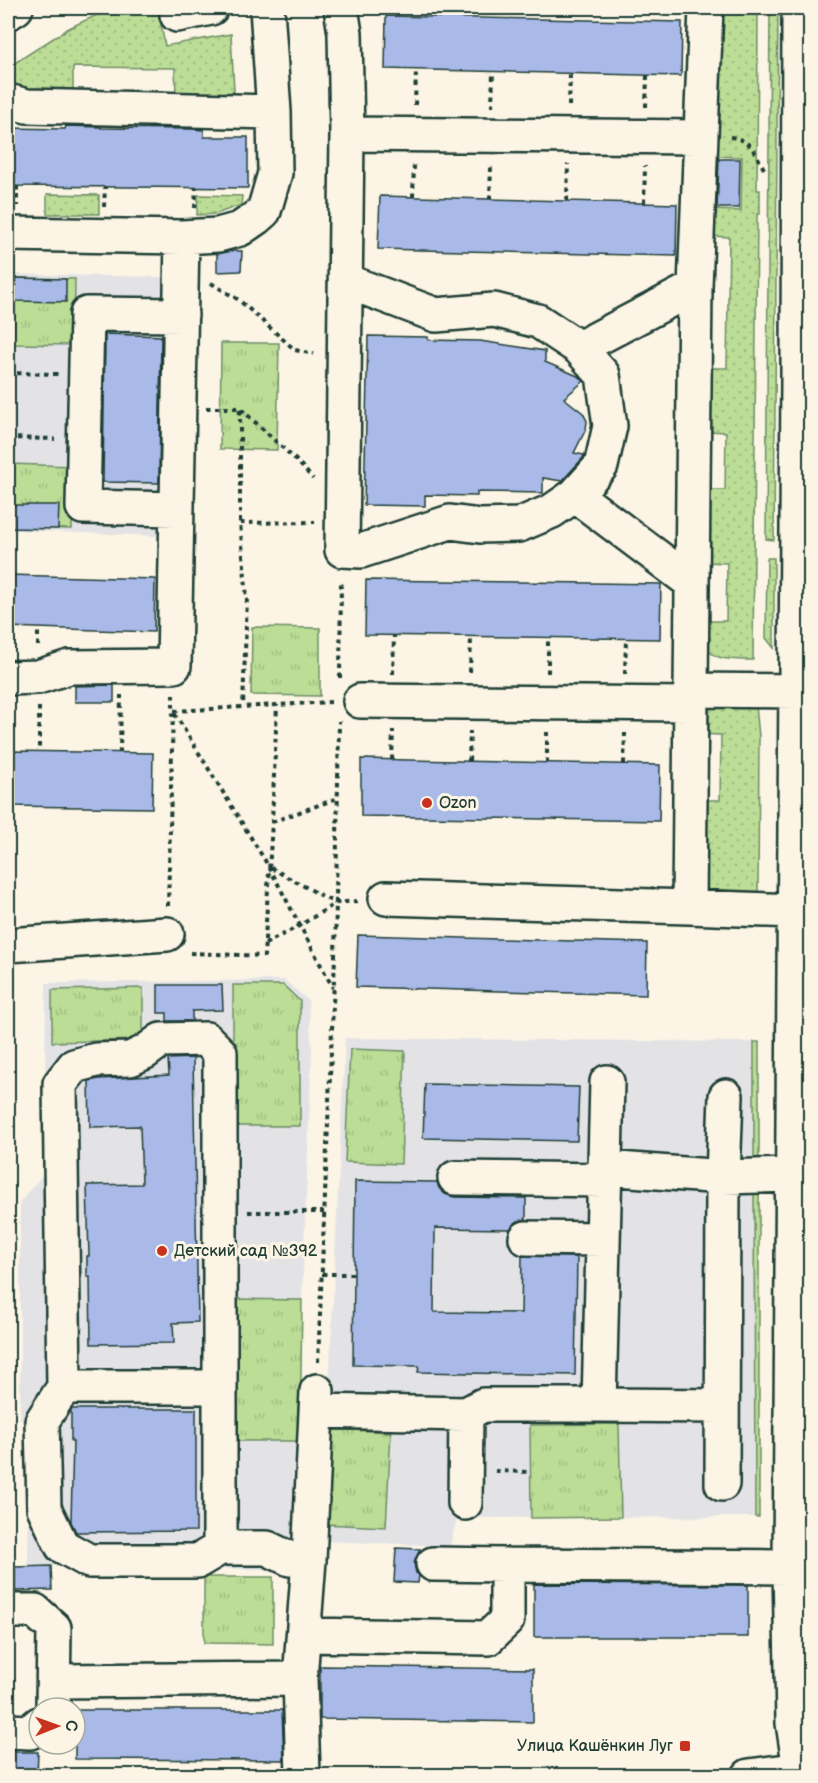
<svg xmlns="http://www.w3.org/2000/svg" width="818" height="1783" viewBox="0 0 818 1783" font-family="'Balsamiq Sans',sans-serif">
<defs>
<pattern id="grass-dots" width="8" height="8" patternUnits="userSpaceOnUse" patternTransform="scale(1.5)"><rect width="8" height="8" fill="#bbdd96"/><path d="M2 2h.1M6 6h.1" fill="none" stroke="#a0bf82" stroke-width="1.8" stroke-linecap="round"/></pattern>
<pattern id="park-tufts" width="24" height="20" patternUnits="userSpaceOnUse" patternTransform="scale(1.5)"><rect width="24" height="20" fill="#bbdd96"/><path d="M3 7l-1-3M5 7V3M7 7l1-3M15 17l-1-3M17 17v-4M19 17l1-3" fill="none" stroke="#a0bf82"/></pattern>
</defs>
<rect width="100%" height="100%" fill="#fcf5e5"/>
<filter id="ink" filterUnits="userSpaceOnUse"><feTurbulence type="fractalNoise" baseFrequency=".0167" numOctaves="2"/><feDisplacementMap in="SourceGraphic" scale="12" xChannelSelector="R" yChannelSelector="G"/><feConvolveMatrix kernelMatrix="1 2 1 2 8 2 1 2 1" color-interpolation-filters="sRGB"/></filter>
<g filter="url(#ink)">
<path fill="#e3e3e6" d="M8,274L163,277L159,536L8,530Z
M284,980L308,1000L312,1049L302,1300L300,1441L296,1570L28,1565L29,1438L20,1417V1202L44,1173L46,983Z
M345,1038L754,1042L755,1517L457,1518L450,1546L322,1541Z"/>
<path fill="url(#grass-dots)" stroke="#6d8d65" stroke-width="1.5" fill-rule="evenodd" d="M112,8H158L165,46L231,34L234,91L227,94L176,93L175,68L73,67V93L15,89L8,84V69L10,66L69,28Z
M716,8H758L757,190H760V214H757L753,660C733,660 706,662 702,637C700,631 700,628 702,622L705,621H726L727,563L705,562L701,555L702,494L706,490H725L726,432L707,431L703,424V372L707,368H727L729,237L709,236L705,229L706,152L715,119L716,108ZM714,156L742,157L741,211L712,210Z
M770,8H778L774,540L766,539Z
M47,194L99,195V214H47Z
M198,195L242,196L241,205L216,214L197,215Z
M767,558H774V648L766,638Z
M709,706H756L759,736L758,893L703,892L704,800H720L721,735L698,734L703,710Z
M754,1042H759V1166H754Z
M754,1184L759,1185V1517H755Z"/>
<path fill="url(#park-tufts)" stroke="#6d8d65" stroke-width="1.5" d="M15,278L75,279L74,345L14,344Z
M221,343H279L277,450L220,449Z
M8,464L73,466L72,529L8,528Z
M252,627L320,628V696L251,695Z
M233,985H283L300,1001V1126H233Z
M143,988V1040L52,1042V990Z
M350,1049L405,1051L401,1164L345,1162Z
M236,1299L302,1300L300,1441H235Z
M619,1424L621,1517L531,1518L530,1425Z
M328,1429L391,1432L386,1527L323,1524Z
M204,1577H273V1644L204,1643Z"/>
<path fill="#a9bae9" stroke="#1f3d34" stroke-width="1.5" d="M386,16L682,22L681,76L385,69Z
M66,126L101,127V128L191,129L204,130V137H248V188L8,186V128L65,129Z
M719,159H740L739,208H717Z
M380,196L677,204L676,256L378,249Z
M232,251H242L241,271L217,272V254Z
M15,278L66,279V302L15,301Z
M105,334L161,336L159,483L103,482Z
M368,336L428,337V340L480,341L545,351V362L580,377L584,381L564,398L583,413L587,421L586,429L574,453L584,455L583,458L562,481L543,478V493L477,492V496L425,495V506L364,505Z
M8,505H59L58,529L8,528Z
M8,575L155,579L154,632L8,627Z
M366,580L661,584L660,639L365,635Z
M114,685V702H75V686Z
M8,751L153,753L152,808L8,806Z
M361,759L660,765L659,821L361,816Z
M358,935L647,943L646,995L356,987Z
M158,985H222L223,1010L192,1011V1021H167V1013H158Z
M193,1058L198,1322L173,1323L174,1343L91,1344L90,1277H87V1256H89L87,1185L142,1184L140,1126L90,1127L89,1081L99,1079L169,1075L168,1059Z
M425,1084L579,1087L577,1141L423,1138Z
M355,1181L437,1182L439,1188L445,1194L454,1197L526,1198V1219L516,1222L510,1229L435,1228L434,1312L521,1313L522,1256L577,1257L575,1375L418,1372L419,1366L353,1365Z
M72,1409H196V1531L76,1532L71,1522L73,1441H71V1411Z
M396,1548L420,1549L414,1563L416,1573L419,1575L418,1583L394,1582Z
M51,1566L52,1590L15,1591V1567Z
M534,1584L748,1585V1637H534Z
M320,1666L533,1669V1722L320,1719Z
M75,1710H282L284,1760L75,1759Z
M8,1752H38L37,1776H8Z"/>
<g fill="none" stroke-linecap="round" stroke-linejoin="round">
<g stroke="#1f3d34" stroke-width="38">
<path id="minor" d="M341,8L345,33L347,134L342,550L361,551L450,522L480,526L519,525L552,511L575,495L601,466L610,426L603,375L579,348L538,321L494,310L436,315L346,281
M706,8L695,287L691,690L796,691
M799,8L798,379L790,1567L793,1723L801,1776
M8,13L16,8
M177,15L211,8
M8,101L27,106L274,112
M347,134L701,137
M8,234L182,237L218,235L240,229L256,218L264,211L275,173L274,112L267,8
M579,348L695,287
M575,495L692,583
M177,509L83,507L87,314L181,315
M8,678L38,677L69,667L174,666L182,237
M691,690L689,907L794,911
M360,701L691,704
M386,898L689,907
M8,945L167,934
M206,1039L220,1053V1548L198,1561H89L62,1546L44,1508L42,1421L64,1387L60,1084L74,1066L96,1060L130,1059L145,1052L161,1040Z
M605,1168L723,1177L793,1175
M455,1178L604,1180
M526,1238L603,1239
M64,1387H220
M599,1405L722,1406
M317,1411L466,1414L483,1405H599L607,1082
M722,1484L723,1177L726,1096
M465,1503L466,1414
M220,1548H267L290,1559L309,1560
M433,1564L507,1565
M8,1611H35L54,1628L53,1708
M304,1635L488,1638L507,1620V1565L790,1567
M54,1681L300,1679
M8,1731L30,1732L39,1724
M303,1776L300,1679L309,1560L317,1391"/>
</g>
<g stroke="#1f3d34" stroke-width="38">
<path id="major" d="M749,1776L810,1768"/>
</g>
<path stroke="#1f3d34" stroke-width="4" stroke-dasharray="4.5 4.5" stroke-linecap="butt" d="M415,105L416,70
M569,106L570,73
M492,107L493,72
M646,107L647,75
M730,137C750,139 755,152 764,169
M17,186V206
M413,197L414,164
M490,199L491,165
M567,201L568,164
M644,203L645,166
M104,207L105,187
M195,208L196,188
M211,283L239,300L295,350L314,354
M8,373L58,374
M206,408H240V523L247,598L243,706
M241,409L298,462L313,479
M8,438L55,439
M240,523L315,522
M38,646V628
M470,672L471,637
M548,673V638
M393,674L394,635
M625,674L626,639
M340,678L341,580
M173,694V711L331,702
M39,707V752
M120,753L121,695
M392,760L393,730
M469,761L470,731
M547,763V732
M624,764L625,733
M272,822L338,798
M271,868L335,903
M168,906L173,711L269,867L333,988
M265,944L299,926L336,903L357,901
M190,953L264,956L272,822L277,705
M248,1212H324
M322,1274H354
M318,1362L335,957L339,721
M495,1471L531,1472"/>
<use href="#minor" stroke="#fcf5e5" stroke-width="33"/>
<use href="#major" stroke="#fcf5e5" stroke-width="33"/>
</g>
</g>
<g fill="#c8321e" stroke="#fcf5e5" stroke-width="2">
<circle cx="427" cy="803" r="6"/>
<circle cx="162" cy="1251" r="6"/>
<rect x="679" y="1740" width="12" height="12" rx="3"/>
</g>
<g text-anchor="middle" dominant-baseline="central" stroke-width="6" stroke-linejoin="round" paint-order="stroke">
<g font-size="16" fill="#1f3d34" stroke="#fcf5e5" text-anchor="start">
<text x="439" y="803">Ozon</text>
<text x="174" y="1251">Детский сад №392</text>
<text x="673" y="1746" text-anchor="end">Улица Кашёнкин Луг</text>
</g>
</g>
<rect width="818" height="1783" fill="none" stroke="#fcf5e5" stroke-width="30"/>
<rect x="15" y="15" width="788" height="1753" fill="none" stroke="#1f3d34" stroke-width="2" filter="url(#ink)"/>
<g transform="translate(57 1726) rotate(89)"><circle r="28" fill="#fcf5e5" stroke="#a4ab9e" stroke-width="1.5"/>
<path d="M0-4.5L10 22L0 15L-10 22Z" fill="#c8321e"/>
<text y="-9" font-size="16" font-weight="bold" text-anchor="middle" fill="#1f3d34">С</text>
</g>
</svg>
